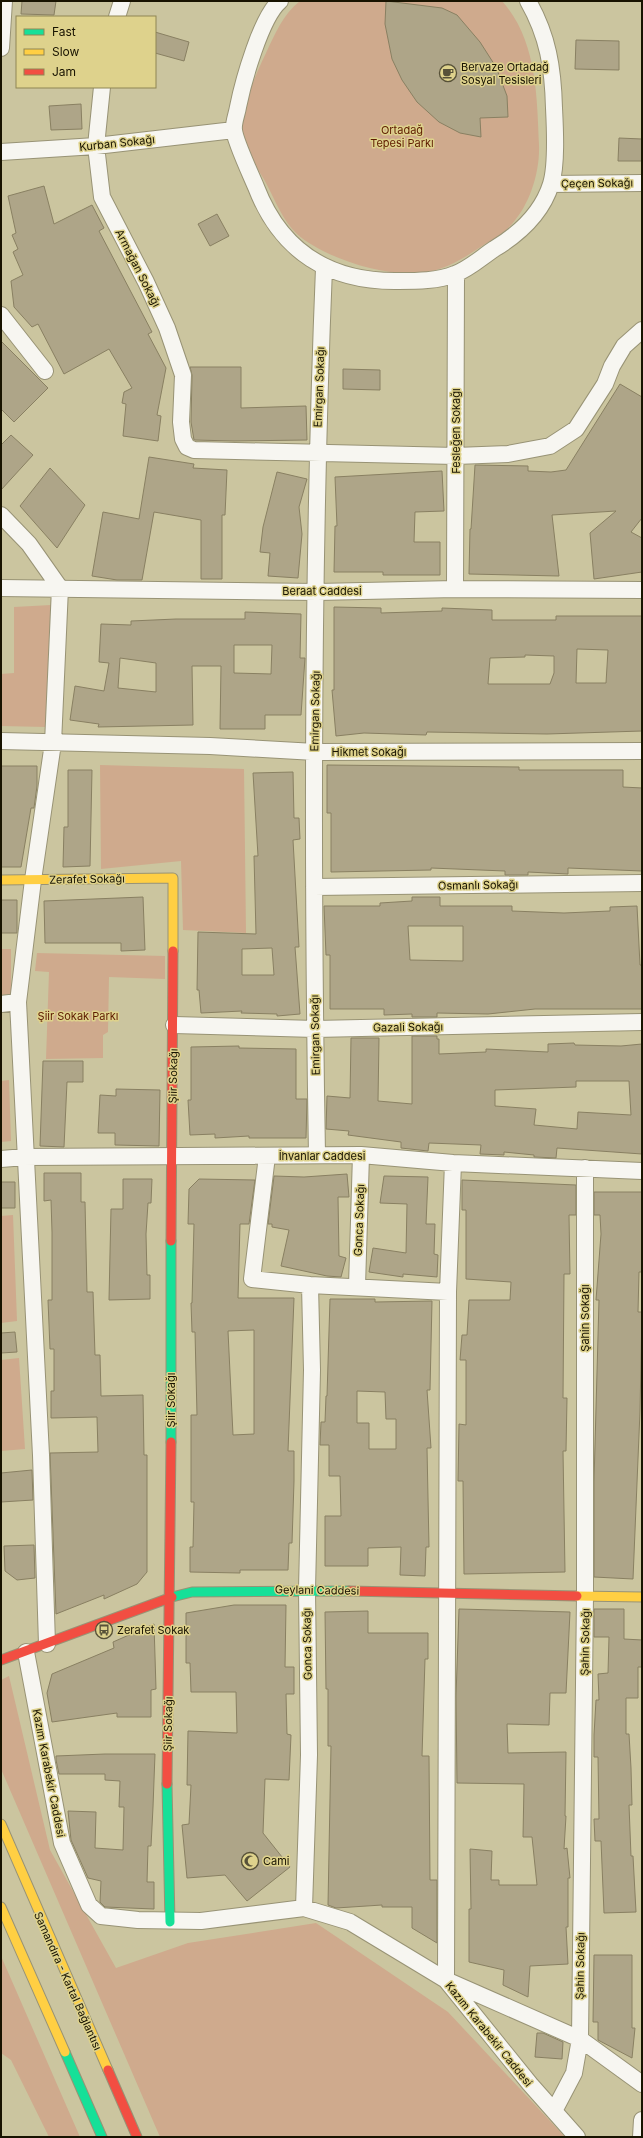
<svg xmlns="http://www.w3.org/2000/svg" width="643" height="2138" viewBox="0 0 643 2138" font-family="Inter,sans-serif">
<rect width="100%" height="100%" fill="#cbc59f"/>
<path fill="#cfaa8d" d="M300,1H502C537,40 537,97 539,145C540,172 530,204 512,224C505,232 494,239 485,244C470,254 454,265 436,270C398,282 326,260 297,234C283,221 275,200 266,183C257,167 243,149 241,130C239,113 258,69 266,53C275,34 283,14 300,1Z
M51,605L46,727L1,726V674L14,673V607Z
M100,765L244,769L246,933L183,930L181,861L101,869Z
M1,949H11V994L1,995Z
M37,953L165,956V979L109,977L108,1032L103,1035V1058L46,1059L49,972L35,971Z
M9,1080L11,1141L1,1142V1081Z
M13,1215L17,1321L1,1323V1216Z
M19,1358L25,1449L1,1451V1360Z
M9,1676L50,1850L116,1968L188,1943L316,1923L448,2012L565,2137H160L1,1769V1680Z
M1,1956L80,2137H49L11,2060L1,2053Z"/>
<path fill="#aea588" stroke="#898062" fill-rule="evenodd" d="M22,1H56L54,15L21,14Z
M386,1L442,8L457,15L480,42L496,67L507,96L508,117L480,118L481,137L460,133L439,122L417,102L402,80L392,59L385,24Z
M155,32L189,42L184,61L155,53Z
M576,40L619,41V70L575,69Z
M81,104L82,129L51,130L49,106Z
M619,138L642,139V161H618Z
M44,186L54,224L92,205L104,228L99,231L152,332L148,334L166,368L157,415L161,416L158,441L123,436L126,404L122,403L124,392L132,388L109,349L64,374L38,324L32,327L14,307L11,281L23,275L13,252L18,249L12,235L16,233L8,196Z
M217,214L229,236L210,246L198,224Z
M1,341L48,388L14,422L1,409Z
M190,367H241V408L306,406L307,440L234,441L194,440L191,422L192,375Z
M343,369L380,370V390L343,389Z
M620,384L642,397V518L631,532L642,538V572L594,579L590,533L616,511L552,515L559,576L469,574L470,529H471L475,465L528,466V471L551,472L566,470Z
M11,435L33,455L1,490V445Z
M149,457L194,464L193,468L227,470L225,515H222V579H201V520L154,512L142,580H117L92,576L103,512L139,519Z
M50,468L85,505L57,548L20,506Z
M442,471L444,511L415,512L414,542H440V575H383V572H334L335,526H337L335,477Z
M277,472L307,479L299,507L302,534L298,578L268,576L270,553L260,552L263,527Z
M334,607L381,608V613L442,611V608L492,610V620H556V616H642V731L547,734L427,732L426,735L364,733L336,736L332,690H334ZM577,649L608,650L606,683H576ZM525,655L554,656V673L550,684H488L490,658L525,657Z
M245,612L301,614L300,658H305L301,715H265V729H220L221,666H192L193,725L98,727L99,724L70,720L75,686L104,691L109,663L99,662L101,624L131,625V621L176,619H245ZM234,645H272L271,674L234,673ZM120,658L156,663V692L118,688Z
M327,765L519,767V770H623V787L642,788V871L568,868V874L528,872V875H505V871L431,868V870L331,872V813H327Z
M1,766H37V786L34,808H31L21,867H1Z
M68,770H92L90,866L63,867L64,827H68Z
M293,772L294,818H299L300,839L293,840L299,947H295L300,1014L277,1016V1014L241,1013L242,1011L201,1013L199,990H197L198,932L256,934L254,856H258L253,773ZM272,948L274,975H242V949Z
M143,897L145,950L121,951V943H45L44,901Z
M412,897H440V906H512V911L564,913L610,911V907L637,906L640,965H642V1009H535L488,1014L437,1013V1017H412V1014L384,1015V1009H330V955H326L324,906H380V903L412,901ZM408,926H463V961L410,960Z
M1,900H17V933H1Z
M412,1036H437V1039H439V1054L486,1052V1049L548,1052V1044L574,1043L575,1045L621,1046L642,1044V1154L557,1148L556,1158L534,1157V1155L504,1152V1155L480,1154L481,1145L429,1143L428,1151L401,1148V1142L348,1135L349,1131L326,1129L327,1096L350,1098L351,1038H379L378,1101L412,1104ZM576,1081H629L631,1115L578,1112L577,1129L534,1125L536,1109L495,1106V1090L576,1087Z
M239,1046V1048L296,1049V1099H307L306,1138H249V1136L215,1138V1134L190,1135L188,1100H191V1047Z
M43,1061H83V1082H67L64,1147L40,1146Z
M116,1089L160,1090L159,1146L115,1145V1133H98L100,1095L116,1096Z
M44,1173H81V1202H85L87,1292H93L95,1355H100L101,1396L143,1395L144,1455H147V1572L137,1584L104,1599V1595L56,1614L50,1453L98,1452L97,1417L51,1418V1391H54V1349H50L48,1300H52V1232L51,1200L44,1201Z
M347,1174L349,1197H338L339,1256L346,1258L341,1277L327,1276L281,1266L289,1230L272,1227V1224H268L274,1176L304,1177Z
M384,1176L428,1177L426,1224H435L434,1254L438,1255L437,1277L403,1274V1277L369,1272L373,1248L406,1253L407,1204L380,1203Z
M123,1179H152L151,1203H148L146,1234L147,1275H150V1299L109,1300L111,1209H123Z
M199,1179L255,1180L249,1224H240L238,1298H294L288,1451H294V1481L292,1543H289L288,1570H240V1573L190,1572V1547H193L194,1502H191V1415H197L195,1332H192L191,1303H192L194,1224H188L189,1189ZM254,1330V1434L233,1435L228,1331Z
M462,1180L576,1185V1215H569L570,1274H564L563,1398H567L566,1451H563L565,1572L464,1574L463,1481H458L459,1424L466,1425V1360H460L462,1335H467L469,1300H510L511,1282L466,1279V1210H462Z
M1,1182H15V1208H1Z
M594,1192H642V1272H639L638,1312H642L640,1411L633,1579L594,1577V1481L599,1300H596L601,1234L600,1215H594Z
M330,1299H375V1302L432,1301L430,1390H427L431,1448H427L429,1547H426L425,1576L400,1575L401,1547L368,1548V1566H325V1516H341L340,1476H329V1445H320L321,1422H325L326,1396H327ZM357,1391L385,1392L386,1419H396V1449H369V1423H357Z
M15,1332L17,1352L1,1353V1333Z
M32,1470L33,1500L1,1502V1473Z
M34,1545L35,1578L17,1580L5,1571L4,1546Z
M234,1605H286L285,1667H294V1694H286L287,1734L291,1735L289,1780L265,1779L263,1833L290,1867L247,1901L225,1875L187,1878L182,1825L189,1824L191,1785H187L188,1731L237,1733L236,1692H191L190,1663H186V1613Z
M459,1609L570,1612L566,1693H550L549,1725L507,1724L508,1753L566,1752L565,1816H566L564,1849L567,1848L570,1878H568V1927H566L568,1964L530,1966L528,1997L503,1985L504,1970L469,1962V1909H471L470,1849L492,1851L491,1880H499V1885H537L532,1837H523L524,1784L457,1783L456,1696Z
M594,1609H624V1639L642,1640V1667H638V1698H626V1734H629L631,1768L632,1805H629L631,1856H633L636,1912L604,1913L601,1841H595L594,1819H599L598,1757H594V1735L596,1700H599L598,1674L608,1673L609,1637H594Z
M368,1611V1633H428V1659H425L422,1756H429L430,1880H437V1943L412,1928V1907H382V1905L336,1908L328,1905L331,1746H328V1689H326L325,1612Z
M154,1624L156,1689L151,1690V1717H117V1713L52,1722L47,1693L52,1674L114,1648L113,1642Z
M105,1754H155L153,1807L151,1846H148L147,1882H154V1909L105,1907L100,1902L101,1881L88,1878L71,1840L68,1811L96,1812L95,1848L123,1850L124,1807H119L120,1781L105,1780V1774H59L56,1760V1756Z
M594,1955H632V2028H635L632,2058L598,2040V2022H593Z
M537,2033H543L563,2042L562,2059L535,2057Z"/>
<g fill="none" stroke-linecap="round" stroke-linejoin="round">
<g stroke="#989375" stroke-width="18">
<path id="street" d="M280,1C261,17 243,82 238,107C237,114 233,123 234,130C235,141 251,175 256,187C281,252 330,282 398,281C417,281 438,281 455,274C469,269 482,257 494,249C519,234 542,213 551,184C557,165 555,128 554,108C553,68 548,36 528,1
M117,17L122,1
M1,48L4,1
M102,87L96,146L102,197L146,282L167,328L183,375L181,422L183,439L187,447L194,450L456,456L508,454L550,446L576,429L605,384L612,366L624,346L642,330
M1,152L96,146L234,130
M551,184L642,183
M1,315L45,371
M1,515L29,544L60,588L53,743L33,880L18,1002L41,1455L47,1644
M1,588L317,592L455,589L642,590
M455,589L456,274
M1,741L210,746L315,752L642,751
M314,887L642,883
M1,1004L18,1002
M174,1025L315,1029L642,1022
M317,1155C312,859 312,563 324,268
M267,1156L252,1279L310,1285L448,1292
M1,1159L25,1157L361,1155L453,1163L642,1171
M453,1163L448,1292L446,1980L580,2039L642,2084
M357,1286L361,1155
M26,1652L62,1843L89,1905L101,1916L138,1920L201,1921L304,1908L350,1922L446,1980L530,2084L577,2137
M304,1908L309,1755L307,1590L312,1370L310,1285
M554,2111L574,2073L580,2039L585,1595V1168
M641,2137L642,2120"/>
</g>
<g stroke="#989375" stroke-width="11">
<path id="fast" d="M171,1442V1241
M172,1597L192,1592L349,1591
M167,1784L170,1922
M65,2052L102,2137"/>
</g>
<g stroke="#989375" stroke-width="11">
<path id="slow" d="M1,880L173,878V951
M577,1596L642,1597
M1,1824L108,2070
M1,1907L65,2052"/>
</g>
<g stroke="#989375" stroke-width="11">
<path id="jam" d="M171,1241L173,951
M349,1591L577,1596
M1,1660L172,1597
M167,1784L171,1442
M108,2070L137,2137"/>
</g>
<use href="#street" stroke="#f7f6f1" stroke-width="16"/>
<use href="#fast" stroke="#16e098" stroke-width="9"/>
<use href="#slow" stroke="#ffcf43" stroke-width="9"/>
<use href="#jam" stroke="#f24e42" stroke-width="9"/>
</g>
<defs>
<g id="cafe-ring" transform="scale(0.9)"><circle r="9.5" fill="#ded28c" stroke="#575138" stroke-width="1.5"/><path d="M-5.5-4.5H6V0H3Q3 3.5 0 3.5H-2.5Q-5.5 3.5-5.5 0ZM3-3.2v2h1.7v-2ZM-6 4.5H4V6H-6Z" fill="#575138"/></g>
<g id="bus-ring" transform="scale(0.9)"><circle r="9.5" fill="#ded28c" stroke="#575138" stroke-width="1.5"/><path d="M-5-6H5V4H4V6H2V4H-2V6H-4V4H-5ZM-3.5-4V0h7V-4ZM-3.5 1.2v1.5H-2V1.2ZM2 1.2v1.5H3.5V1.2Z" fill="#575138"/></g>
<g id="mosque-ring" transform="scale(0.9)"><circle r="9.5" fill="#ded28c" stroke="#575138" stroke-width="1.5"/><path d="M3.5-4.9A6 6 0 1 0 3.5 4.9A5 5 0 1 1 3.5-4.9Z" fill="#575138"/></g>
</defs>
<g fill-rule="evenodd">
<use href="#cafe-ring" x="448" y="73"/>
<use href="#bus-ring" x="104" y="1630"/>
<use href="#mosque-ring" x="250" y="1861"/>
</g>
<g text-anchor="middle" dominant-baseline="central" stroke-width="3" stroke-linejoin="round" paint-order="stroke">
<g font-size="11" fill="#181300" stroke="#ded28c" text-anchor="start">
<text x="461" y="67">Bervaze Ortadağ<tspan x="461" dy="13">Sosyal Tesisleri</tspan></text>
<text x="117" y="1630">Zerafet Sokak</text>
<text x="263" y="1861">Cami</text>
</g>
<g font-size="11" fill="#5e1b00" stroke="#ded28c">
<text x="402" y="130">Ortadağ<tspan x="402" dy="13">Tepesi Parkı</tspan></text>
<text x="78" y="1016">Şiir Sokak Parkı</text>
</g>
<g font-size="11" fill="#181300" stroke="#ded28c">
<text transform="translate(117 143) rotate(-6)">Kurban Sokağı</text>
<text transform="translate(597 183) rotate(-1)">Çeçen Sokağı</text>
<text transform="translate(138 268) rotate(63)">Armağan Sokağı</text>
<text transform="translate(319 387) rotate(-88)">Emirgan Sokağı</text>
<text transform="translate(456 431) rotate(-90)">Fesleğen Sokağı</text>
<text x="322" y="591">Beraat Caddesi</text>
<text transform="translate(315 711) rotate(-89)">Emirgan Sokağı</text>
<text x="369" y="752">Hikmet Sokağı</text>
<text transform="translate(87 879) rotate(-1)">Zerafet Sokağı</text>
<text transform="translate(478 885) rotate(-1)">Osmanlı Sokağı</text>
<text transform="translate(408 1027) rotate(-1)">Gazali Sokağı</text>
<text transform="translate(315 1035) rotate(-91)">Emirgan Sokağı</text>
<text transform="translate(173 1076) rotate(-89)">Şiir Sokağı</text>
<text x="322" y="1156">İhvanlar Caddesi</text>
<text transform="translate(359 1220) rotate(-88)">Gonca Sokağı</text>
<text transform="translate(585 1318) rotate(-90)">Şahin Sokağı</text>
<text transform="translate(171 1400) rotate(-90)">Şiir Sokağı</text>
<text transform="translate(317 1590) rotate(1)">Geylani Caddesi</text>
<text transform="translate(585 1642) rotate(-89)">Şahin Sokağı</text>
<text transform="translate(307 1644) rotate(-91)">Gonca Sokağı</text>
<text transform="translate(168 1724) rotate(-89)">Şiir Sokağı</text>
<text transform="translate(49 1773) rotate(79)">Kazım Karabekir Caddesi</text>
<text transform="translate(580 1966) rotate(-89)">Şahin Sokağı</text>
<text transform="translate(68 1981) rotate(66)">Samandıra - Kartal Bağlantısı</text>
<text transform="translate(489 2034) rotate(51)">Kazım Karabekir Caddesi</text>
</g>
</g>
<rect width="643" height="2138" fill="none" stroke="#181300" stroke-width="4"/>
<rect x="16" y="16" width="140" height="72" fill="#ded28c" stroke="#8f8654"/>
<rect x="24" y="29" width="20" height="6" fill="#16e098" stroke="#8f8654"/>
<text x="52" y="36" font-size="12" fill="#181300">Fast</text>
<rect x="24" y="49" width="20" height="6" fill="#ffcf43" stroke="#8f8654"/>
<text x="52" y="56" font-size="12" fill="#181300">Slow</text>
<rect x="24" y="69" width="20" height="6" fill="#f24e42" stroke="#8f8654"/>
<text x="52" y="76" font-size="12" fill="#181300">Jam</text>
</svg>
